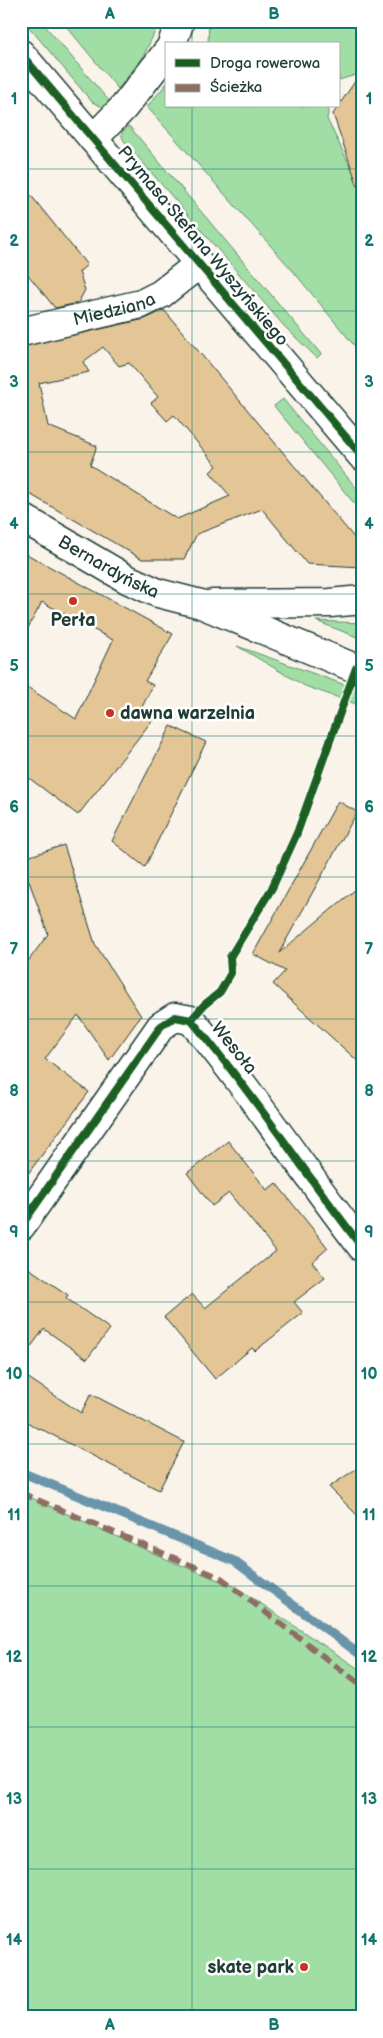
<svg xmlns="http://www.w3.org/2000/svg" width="383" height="2038" viewBox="0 0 383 2038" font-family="'Balsamiq Sans',sans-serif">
<rect width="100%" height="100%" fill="#f9f3ea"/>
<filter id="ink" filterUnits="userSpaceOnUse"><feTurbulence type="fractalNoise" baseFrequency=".02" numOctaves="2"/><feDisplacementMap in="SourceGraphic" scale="10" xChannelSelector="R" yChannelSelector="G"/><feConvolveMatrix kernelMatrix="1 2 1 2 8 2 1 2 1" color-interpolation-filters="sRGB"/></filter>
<g filter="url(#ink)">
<path fill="#a1dea6" stroke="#608e6d" d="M24,21H41L109,101L103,107L92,102Z
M62,21H160L143,57L118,89Z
M209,21H362V73L339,80V44H208Z
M167,83V106H329L327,119L350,166L362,173V355L293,271L147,107Z
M129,126L321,354L317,358L284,326L125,142L122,137V132Z
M283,399L362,495V513L274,406Z
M316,621L362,623V639Z
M237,646L362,691V706L305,686Z
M21,1493L173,1562L236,1587L362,1671V2017H21Z"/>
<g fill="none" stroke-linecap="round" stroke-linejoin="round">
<path stroke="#6994aa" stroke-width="9" d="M21,1472L234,1561L362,1656"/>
</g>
<path fill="#e3c596" stroke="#1f3d34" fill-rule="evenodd" d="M362,71V186L358,187L333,114Z
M21,183L87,265L79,272L85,290L78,303L55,308L21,266Z
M164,310L362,547V567L307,564L262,509L197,534L184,559H142L21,489V347L145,319ZM103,347L119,366L129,363L158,397L151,403L167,421L174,415L217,466L210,472L230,496L177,519L90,465L97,446L48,426L39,383L89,372L83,362Z
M21,551L173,634L145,681L153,685L140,711L154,718L78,815L21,772V683L76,719L113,640L42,602L21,641Z
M171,726L206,742L145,867L112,841Z
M338,801L357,812L279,953L362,884V1065L273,984L285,971L253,954Z
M64,845L95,944L141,1016L109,1060L78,1015L45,1059L89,1092L21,1183V971L48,934L21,859Z
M228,1141L267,1190L276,1183L328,1248L312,1262L325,1278L294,1302L303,1313L255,1351L252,1348L215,1379L164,1317L192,1294L205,1308L276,1251L229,1193L212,1206L187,1173Z
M21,1263L68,1295L66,1298L110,1329L87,1359L44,1329L21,1360Z
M21,1373L81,1413L91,1394L184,1442L159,1490L39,1428L38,1429L21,1418Z
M362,1465V1520L329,1487Z"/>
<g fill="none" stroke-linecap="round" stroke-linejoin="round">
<g stroke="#1f3d34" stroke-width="31">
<g id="minor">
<path d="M172,44L180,21"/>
<path d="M21,54L362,456"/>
<path d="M93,139L124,107L167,52"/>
<path id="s1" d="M21,332L141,304L161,294L199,264"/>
<path id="s2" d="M21,517L127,579L158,593L201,604L362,671"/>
<path d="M213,604L330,603L362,600"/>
<path d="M21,1226L161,1026L175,1017L191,1020C252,1092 304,1172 362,1247"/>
</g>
</g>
<use href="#minor" stroke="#fff" stroke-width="28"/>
<path stroke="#8d6e63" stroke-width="6" stroke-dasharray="12 6" stroke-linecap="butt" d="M21,1493L221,1578L362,1686"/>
<g stroke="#fff" stroke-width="11">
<path id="cycleway" d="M21,54L362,456
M191,1020L204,1005L220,992L231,973L230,957L272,888L297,833L356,668
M21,1226L161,1026L175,1017L191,1020C252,1092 304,1172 362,1247"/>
</g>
<use href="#cycleway" stroke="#1b5e20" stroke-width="8"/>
</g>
</g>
<path fill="none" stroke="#0f766e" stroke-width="1" stroke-opacity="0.55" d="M192,21V44M192,106V2017M21,169H362M21,311H362M21,452H362M21,594H362M21,736H362M21,877H362M21,1019H362M21,1161H362M21,1302H362M21,1444H362M21,1586H362M21,1727H362M21,1869H362"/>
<g fill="#c8321e" stroke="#fff" stroke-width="2">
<circle cx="73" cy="601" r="5"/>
<circle cx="110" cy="713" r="5"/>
<circle cx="304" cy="1967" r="5"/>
</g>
<g text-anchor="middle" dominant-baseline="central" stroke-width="5" stroke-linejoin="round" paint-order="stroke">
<g font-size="18" fill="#1f3d34" stroke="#fff">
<text transform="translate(203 246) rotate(50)">Prymasa Stefana Wyszyńskiego</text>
<text stroke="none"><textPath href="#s1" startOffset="96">Miedziana</textPath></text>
<text stroke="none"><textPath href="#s2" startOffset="101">Bernardyńska</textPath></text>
<text transform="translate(234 1048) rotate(51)">Wesoła</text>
</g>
<g font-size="18" font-weight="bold" fill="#1f3d34" stroke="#fff">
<text x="73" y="620">Perła</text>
<text x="120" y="713" text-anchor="start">dawna warzelnia</text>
<text x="294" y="1967" text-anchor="end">skate park</text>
</g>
</g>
<rect width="383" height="2038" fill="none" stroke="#fff" stroke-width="55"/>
<rect x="165" y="42" width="175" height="65" fill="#ffffff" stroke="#a5b1ae"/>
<rect x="175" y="59" width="25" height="8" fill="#1b5e20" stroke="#a5b1ae"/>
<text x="210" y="68" font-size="15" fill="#1f3d34">Droga rowerowa</text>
<rect x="175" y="84" width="25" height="8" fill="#8d6e63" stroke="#a5b1ae"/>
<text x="210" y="92" font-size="15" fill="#1f3d34">Ścieżka</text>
<rect x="28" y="28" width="328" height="1982" fill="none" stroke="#0f766e" stroke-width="2"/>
<g font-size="16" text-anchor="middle" font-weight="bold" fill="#0f766e">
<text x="110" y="19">A</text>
<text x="274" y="19">B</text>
<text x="14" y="104">1</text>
<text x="369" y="104">1</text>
<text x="14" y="246">2</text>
<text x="369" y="246">2</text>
<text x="14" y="387">3</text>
<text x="369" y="387">3</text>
<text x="14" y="529">4</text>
<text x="369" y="529">4</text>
<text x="14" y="671">5</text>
<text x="369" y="671">5</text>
<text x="14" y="812">6</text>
<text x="369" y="812">6</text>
<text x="14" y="954">7</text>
<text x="369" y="954">7</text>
<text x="14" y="1096">8</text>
<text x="369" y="1096">8</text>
<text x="14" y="1237">9</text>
<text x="369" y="1237">9</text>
<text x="14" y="1379">10</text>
<text x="369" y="1379">10</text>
<text x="14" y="1520">11</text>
<text x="369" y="1520">11</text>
<text x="14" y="1662">12</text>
<text x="369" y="1662">12</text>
<text x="14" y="1804">13</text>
<text x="369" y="1804">13</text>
<text x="14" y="1945">14</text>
<text x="369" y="1945">14</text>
<text x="110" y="2030">A</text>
<text x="274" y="2030">B</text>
</g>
</svg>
